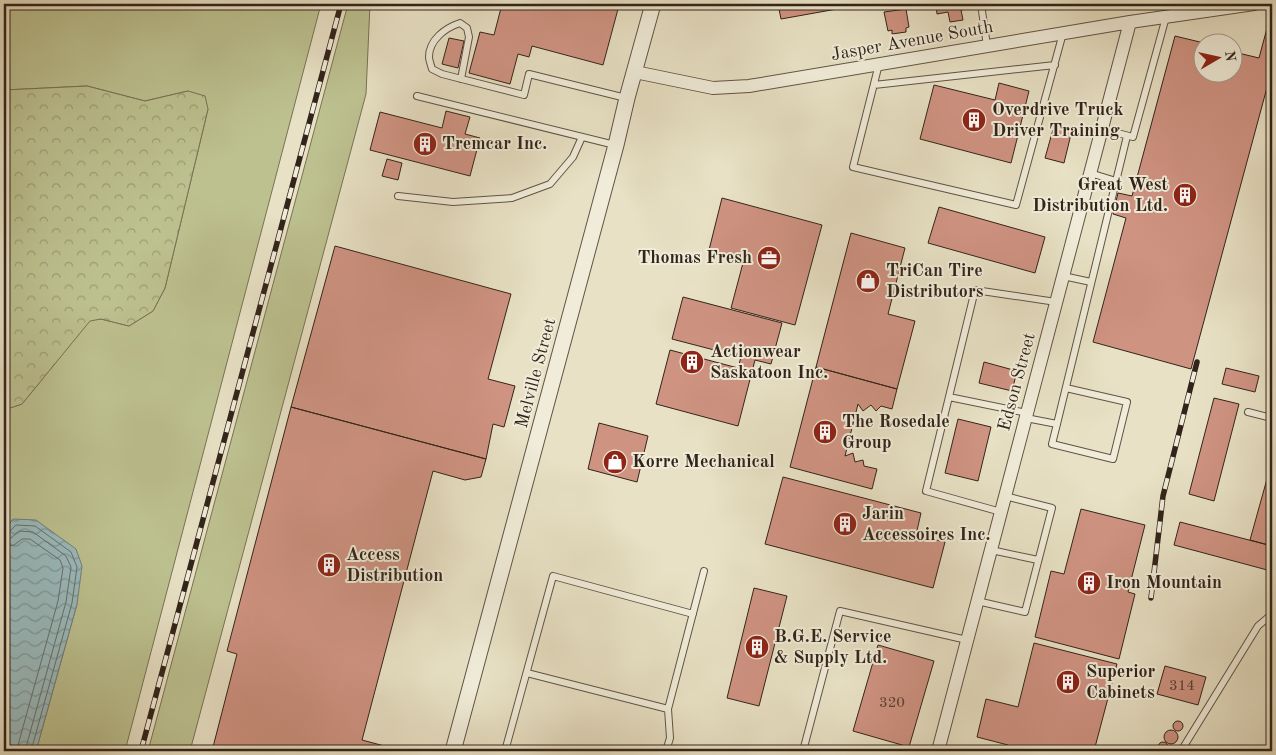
<svg xmlns="http://www.w3.org/2000/svg" width="1276" height="755" viewBox="0 0 1276 755" font-family="'Old Standard TT',serif">
<defs>
<pattern id="forest-crowns" width="20" height="18" patternUnits="userSpaceOnUse" patternTransform="scale(1.25)"><rect width="20" height="18" fill="#bdc190"/><path d="M2 6a3 3 0 1 1 6 0M12 15a3 3 0 1 1 6 0" fill="none" stroke="#9a9d75"/></pattern>
<pattern id="water-waves" width="16" height="10" patternUnits="userSpaceOnUse" patternTransform="scale(1.25)"><rect width="16" height="10" fill="#9bbbbe"/><path d="M0 5q4-4 8 0t8 0" fill="none" stroke="#7f989a"/></pattern>
</defs>
<rect width="100%" height="100%" fill="#e8e1c5"/>
<filter id="stains"><feTurbulence type="fractalNoise" baseFrequency=".004" numOctaves="4"/><feColorMatrix values="0 0 0 0 .2 0 0 0 0 .09 0 0 0 0 .02 0 0 0 .5 -.17"/></filter>
<radialGradient id="worn" r=".72"><stop offset=".6" stop-color="#630" stop-opacity="0"/><stop offset="1" stop-color="#630" stop-opacity=".3"/></radialGradient>
<path fill="#bdc190" stroke="#787255" d="M4,4H321L125,751H36L77,604L13,519L4,531V410L22,404L90,320L101,319L129,326L153,311L165,288L208,109L188,91L145,101L87,86L4,90Z
M348,4H370L366,94L190,751H148Z"/>
<path fill="url(#forest-crowns)" stroke="#787255" d="M87,86L145,101L188,91L205,96L208,109L165,288L153,311L129,326L101,319L90,321L22,404L4,410V289L6,263L4,238V90Z"/>
<path fill="url(#water-waves)" stroke="#717f7c" d="M13,519L36,520L76,549L82,566L77,604L36,751H4V531Z"/>
<g fill="none" stroke-linecap="round" stroke-linejoin="round">
<path stroke="#66706c" stroke-width="1" d="M4,533L9,532L16,525L35,526L71,552L77,567L72,603L31,751
M4,540L11,538L19,531L33,532L66,556L71,567L66,602L25,751
M4,547L14,545L22,539H30L60,560L63,568L58,601L18,745L17,751"/>
</g>
<path fill="#cf9382" stroke="#32241a" d="M502,4H599L618,9L603,65L532,46L529,57L518,54L510,84L469,73L480,32L494,35Z
M599,4H622L620,9Z
M778,4H836L837,9L781,19Z
M936,4H972L973,8L961,10L963,20L950,22L948,12L937,14Z
M906,9L909,27L906,28V32L892,34V30L888,31L884,12Z
M1270,17L1272,18V69L1191,369L1093,342L1126,218L1113,214L1118,193L1132,196L1175,36L1204,43V72H1234V52L1259,58Z
M449,38L464,41L458,68L442,64Z
M999,83L1029,91L1011,163L920,139L934,85L995,100Z
M446,111L470,117L465,134L480,138L470,176L370,150L380,112L442,128Z
M1054,126L1072,130L1064,163L1045,158Z
M387,159L402,163L398,180L382,176Z
M722,198L822,225L795,325L731,308L743,263L708,254Z
M939,207L1045,237L1035,273L928,243Z
M851,233L905,248L888,314L915,321L897,389L816,367Z
M335,246L511,294L488,379L515,386L504,427L493,424L486,459L291,407Z
M683,297L782,323L771,364L755,360L738,426L656,404L670,350L738,368L741,357L672,339Z
M984,362L1017,371L1012,391L979,383Z
M816,367L897,389L892,409L881,406L876,411L871,405L863,411L858,404L845,456L853,453L855,462L863,460L864,466L877,469L872,489L790,467Z
M1226,368L1259,376L1255,392L1222,384Z
M1214,398L1239,404L1214,501L1189,494Z
M291,407L486,459L481,477L465,480L433,471L362,740L403,751H212L237,654L227,651Z
M958,419L991,427L978,481L945,473Z
M599,423L648,436L637,482L588,469Z
M1272,461V546L1250,540Z
M783,477L921,513L916,535L945,542L933,588L765,544Z
M1081,509L1145,525L1128,592L1135,594L1119,659L1035,637L1051,571L1064,574Z
M1180,522L1272,546L1271,571L1174,545Z
M754,588L787,596L759,706L727,698Z
M1034,643L1117,664L1094,751H1006L1008,745L977,737L986,699L1018,707Z
M878,645L934,661L909,747L853,731Z
M1165,666L1206,677L1198,705L1157,694Z
M1173 726a5 5 0 1 1 10 0a5 5 0 1 1-10 0Z
M1164 737a7 7 0 1 1 14 0a7 7 0 1 1-14 0Z
M1158 747a5 5 0 1 1 10 0a5 5 0 1 1-10 0Z"/>
<g fill="none" stroke-linecap="round" stroke-linejoin="round">
<g stroke="#605345" stroke-width="8">
<path id="service" d="M981,4L987,46
M879,64L853,167L1016,205L1063,33
M461,79L469,37L467,28L460,23C445,28 429,40 429,57C429,60 431,65 432,69L442,74L524,95L529,74L626,98
M874,85L1055,65
M417,96L615,145
M1102,129L1133,137L1166,17
M1090,173L1116,181
M398,196L453,202L512,198L550,184L573,157L582,137
M1063,276L1091,282
M949,397L1027,413
M1248,412L1272,418
M1026,418L1057,424L1127,136
M1057,424L1052,444L1113,459L1127,402L1066,388
M1001,512L926,491L975,290L1056,302
M991,550L1038,560
M977,601L1025,612L1052,508L1005,496
M527,673L668,709L704,571
M505,751L553,576L693,614
M666,751L670,738L668,709
M803,751L840,611L967,640
M1181,751L1258,626L1272,614"/>
</g>
<g stroke="#605345" stroke-width="14">
<path id="minor" d="M635,72L713,88L749,86L1130,22L1254,4
M938,751L1130,22"/>
</g>
<g stroke="#605345" stroke-width="17">
<path id="tertiary" d="M453,751L616,145L627,98L653,4"/>
</g>
<use href="#service" stroke="#f0ecd9" stroke-width="6"/>
<use href="#minor" stroke="#f0ecd9" stroke-width="12"/>
<use href="#tertiary" stroke="#f0ecd9" stroke-width="15"/>
<g stroke="#32241a" stroke-width="5.5">
<path id="rail" d="M1151,598L1163,496L1197,362
M141,751L341,4"/>
</g>
<use href="#rail" stroke="#f0ecd9" stroke-width="4" stroke-dasharray="11" stroke-linecap="butt"/>
</g>
<defs>
<g id="building-disc" transform="scale(1.25)"><circle r="9.5" fill="#8f2418" stroke="#f0ecd9"/><path d="M-4-6H4V6H1V3H-1V6H-4ZM-2.5-4.3h1.7v1.8h-1.7ZM.8-4.3h1.7v1.8H.8ZM-2.5-1h1.7V.8h-1.7ZM.8-1h1.7V.8H.8Z" fill="#fff"/></g>
<g id="office-disc" transform="scale(1.25)"><circle r="9.5" fill="#8f2418" stroke="#f0ecd9"/><path d="M-6-3h4V-5.5h4V-3h4V5H-6ZM-1-4.5V-3h2v-1.5ZM-6 0V1H6V0Z" fill="#fff"/></g>
<g id="shop-disc" transform="scale(1.25)"><circle r="9.5" fill="#8f2418" stroke="#f0ecd9"/><path d="M-5-2.5h2.3a2.7 3.5 0 0 1 5.4 0H5L5.5 6h-11ZM-1.5-2.5h3a1.5 2.3 0 0 0-3 0Z" fill="#fff"/></g>
</defs>
<g fill-rule="evenodd">
<use href="#building-disc" x="974" y="120"/>
<use href="#building-disc" x="425" y="144"/>
<use href="#building-disc" x="1185" y="195"/>
<use href="#office-disc" x="769" y="258"/>
<use href="#shop-disc" x="868" y="281"/>
<use href="#building-disc" x="692" y="362"/>
<use href="#building-disc" x="825" y="432"/>
<use href="#shop-disc" x="615" y="462"/>
<use href="#building-disc" x="845" y="524"/>
<use href="#building-disc" x="329" y="565"/>
<use href="#building-disc" x="1089" y="583"/>
<use href="#building-disc" x="757" y="647"/>
<use href="#building-disc" x="1068" y="682"/>
</g>
<g text-anchor="middle" dominant-baseline="central" stroke-width="4" stroke-linejoin="round" paint-order="stroke">
<g font-size="15" fill="#594034">
<text x="1182" y="686">314</text>
<text x="892" y="703">320</text>
</g>
<g font-size="18" fill="#32241a" stroke="#f0ecd9">
<text transform="translate(912 41) rotate(-10)">Jasper Avenue South</text>
<text transform="translate(536 373) rotate(-75)">Melville Street</text>
<text transform="translate(1017 382) rotate(-75)">Edson Street</text>
</g>
<g font-size="18" font-weight="bold" fill="#32241a" stroke="#f0ecd9" text-anchor="start">
<text x="992" y="110">Overdrive Truck<tspan x="992" dy="21">Driver Training</tspan></text>
<text x="442" y="144">Tremcar Inc.</text>
<text x="1168" y="185" text-anchor="end">Great West<tspan x="1168" dy="21">Distribution Ltd.</tspan></text>
<text x="752" y="258" text-anchor="end">Thomas Fresh</text>
<text x="886" y="271">TriCan Tire<tspan x="886" dy="21">Distributors</tspan></text>
<text x="710" y="352">Actionwear<tspan x="710" dy="21">Saskatoon Inc.</tspan></text>
<text x="842" y="422">The Rosedale<tspan x="842" dy="21">Group</tspan></text>
<text x="632" y="462">Korre Mechanical</text>
<text x="862" y="514">Jarin<tspan x="862" dy="21">Accessoires Inc.</tspan></text>
<text x="346" y="555">Access<tspan x="346" dy="21">Distribution</tspan></text>
<text x="1106" y="583">Iron Mountain</text>
<text x="774" y="637">B.G.E. Service<tspan x="774" dy="21">&amp; Supply Ltd.</tspan></text>
<text x="1086" y="672">Superior<tspan x="1086" dy="21">Cabinets</tspan></text>
</g>
</g>
<rect width="1276" height="755" fill="none" stroke="#e8e1c5" stroke-width="20"/>
<rect x="5" y="5" width="1266" height="745" fill="none" stroke="#32241a" stroke-width="2.5"/>
<rect x="10" y="10" width="1256" height="735" fill="none" stroke="#32241a"/>
<g transform="translate(1218 58) rotate(81)"><circle r="24" fill="#f0ecd9" stroke="#a49c8d"/>
<path d="M0-4L9 19L0 12L-9 19Z" fill="#8f2418"/>
<text y="-8" font-size="14" font-weight="bold" text-anchor="middle" fill="#32241a">N</text>
</g>
<rect width="100%" height="100%" filter="url(#stains)"/>
<rect width="100%" height="100%" fill="url(#worn)"/>
</svg>
